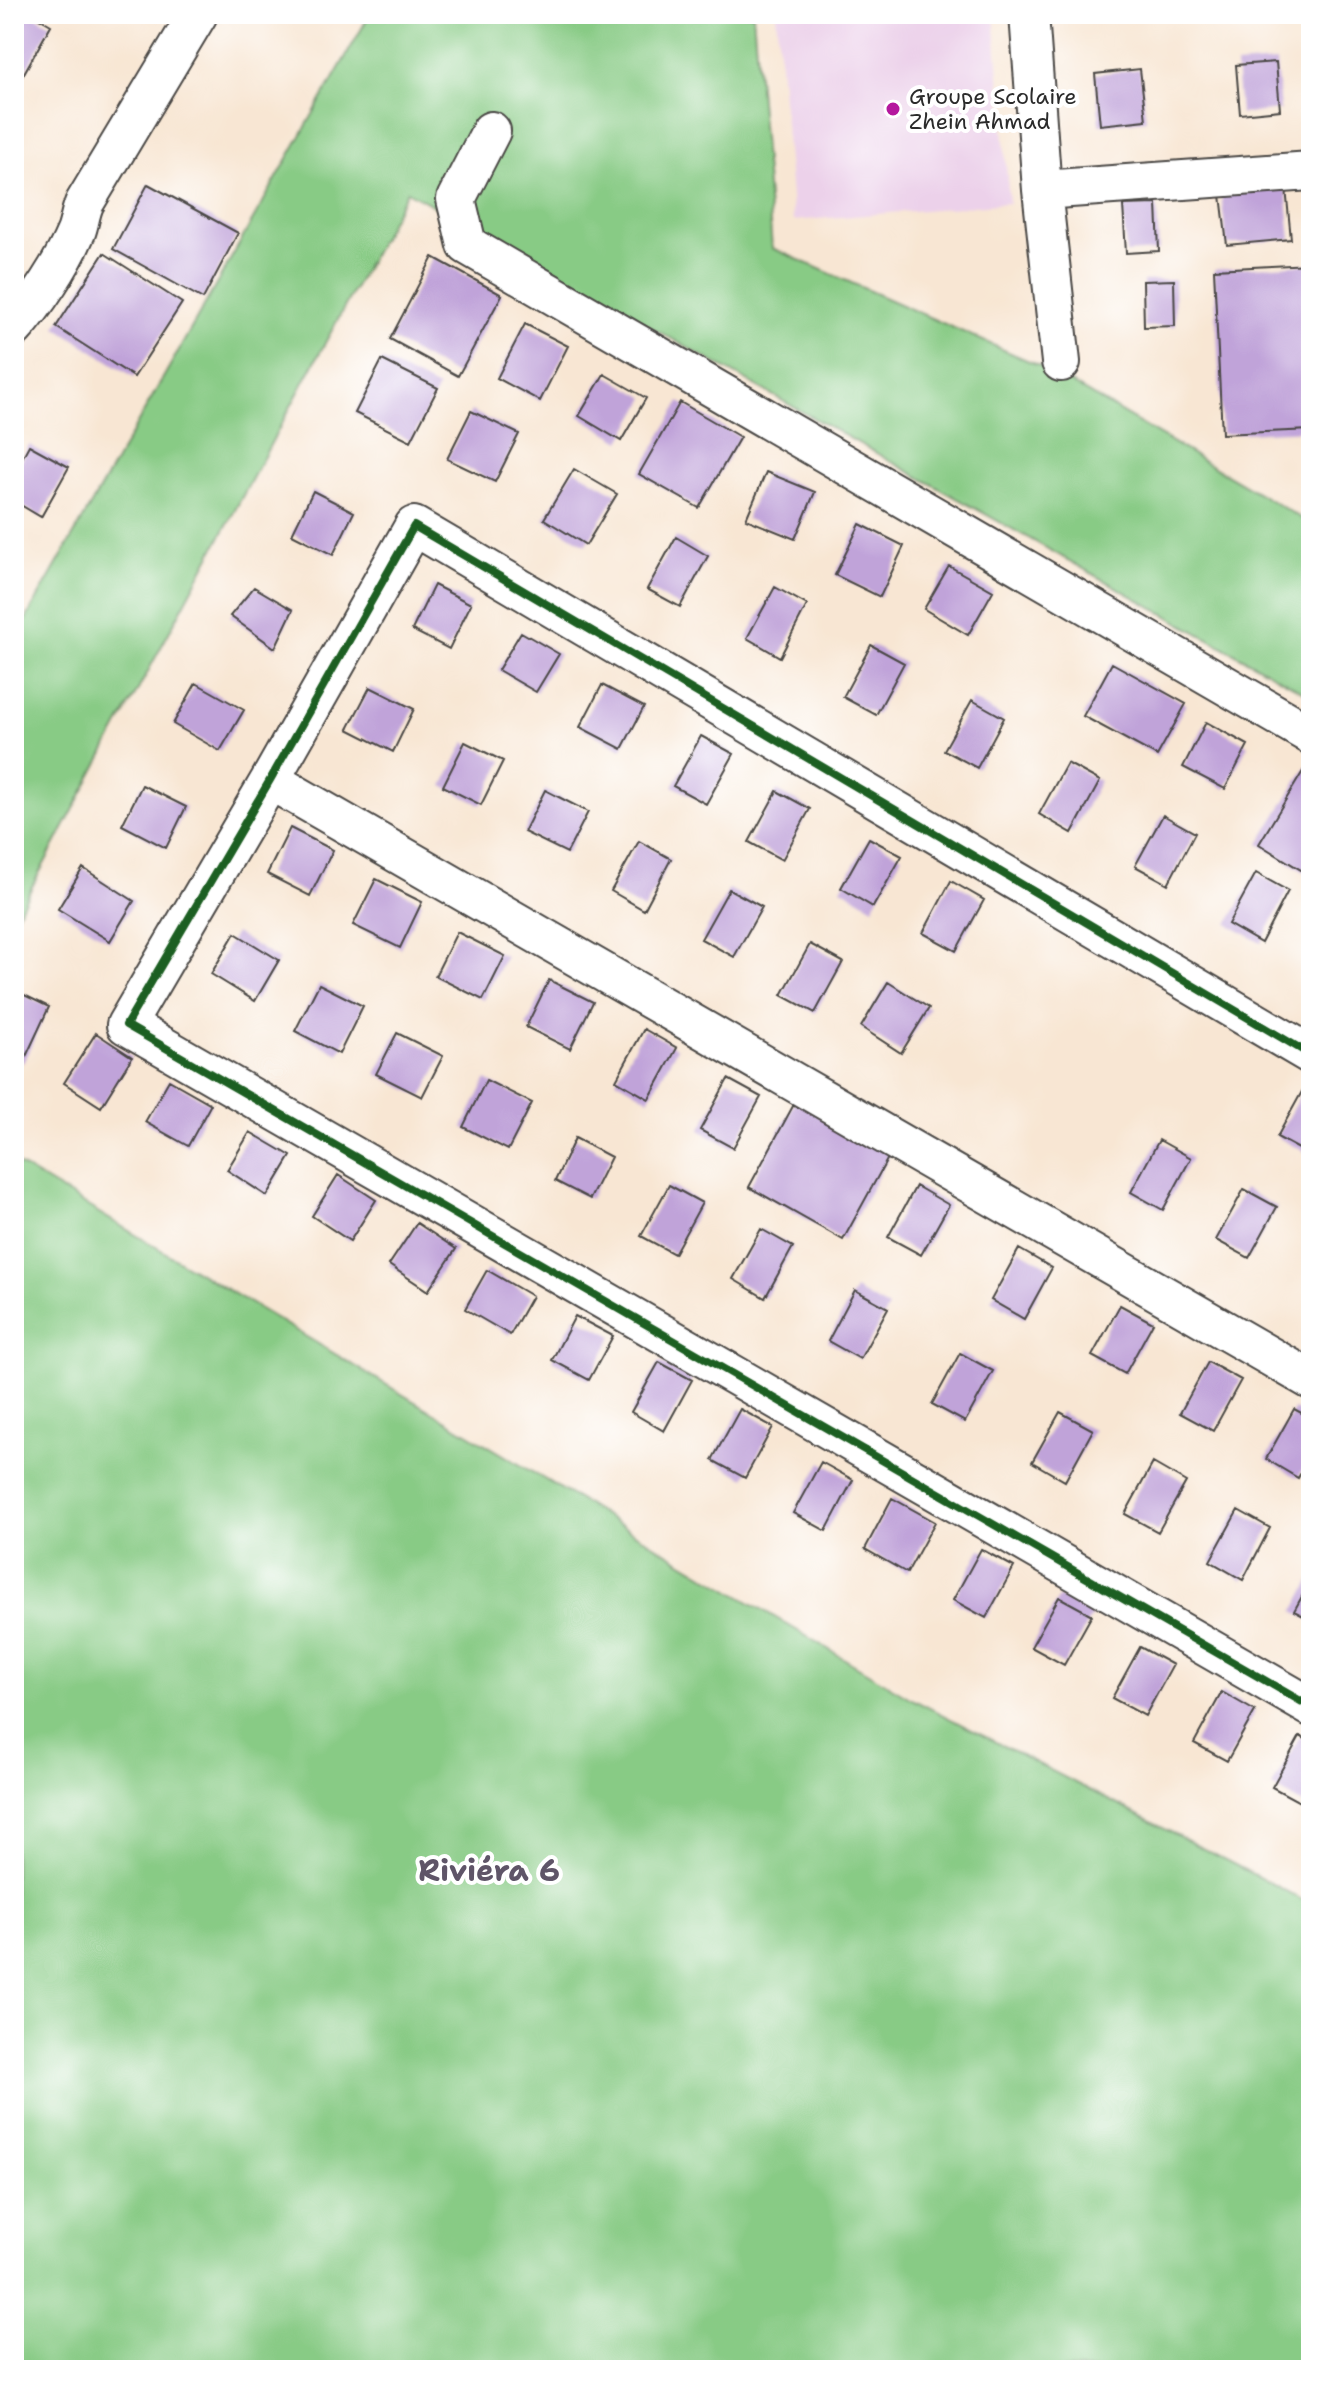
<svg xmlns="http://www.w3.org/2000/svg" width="1325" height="2384" viewBox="0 0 1325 2384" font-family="'Shantell Sans',sans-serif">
<rect width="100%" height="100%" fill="#fff"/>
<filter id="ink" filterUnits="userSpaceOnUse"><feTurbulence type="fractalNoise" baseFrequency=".0125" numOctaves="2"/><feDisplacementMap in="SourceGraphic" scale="16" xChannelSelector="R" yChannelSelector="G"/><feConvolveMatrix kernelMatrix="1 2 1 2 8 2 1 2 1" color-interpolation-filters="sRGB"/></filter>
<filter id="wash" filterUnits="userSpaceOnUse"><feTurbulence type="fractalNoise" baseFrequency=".006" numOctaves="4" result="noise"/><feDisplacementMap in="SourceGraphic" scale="32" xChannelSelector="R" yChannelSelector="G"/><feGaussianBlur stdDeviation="1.8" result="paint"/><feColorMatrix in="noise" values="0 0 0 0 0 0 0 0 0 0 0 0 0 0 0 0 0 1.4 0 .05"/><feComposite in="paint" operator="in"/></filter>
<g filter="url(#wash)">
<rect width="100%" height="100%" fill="#f8e6d3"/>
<path fill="#ecd1ea" d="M776,14H994L1009,203L793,221Z"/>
<path fill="#88cb85" stroke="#5a7b58" stroke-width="2" d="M370,14H753L772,248L1045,368L1311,524V696L407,191L14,920V640Z
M14,1162L910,1698L1311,1904V2370H14Z"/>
<g id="blocks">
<path fill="#c0a3d9" d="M14,14H32L51,25L19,82L14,79Z
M1276,62L1280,110L1240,114L1236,65Z
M1140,69L1146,120L1100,125L1095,74Z
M148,184L238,233L203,299L113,249Z
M1286,188L1291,239L1227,245L1221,195Z
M1157,204L1159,251L1126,253L1123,205Z
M104,253L182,303L134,377L56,327Z
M433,257L502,295L458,376L390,339Z
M1310,264L1311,430L1222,434L1214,269Z
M1174,280L1175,326L1144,327L1143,281Z
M525,324L568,346L540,401L497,378Z
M382,360L438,388L411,441L355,413Z
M604,374L646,398L621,441L579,416Z
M680,402L740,437L699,508L639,474Z
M471,411L519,434L495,482L447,459Z
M29,445L69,467L41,517L14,501V473Z
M574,469L617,494L586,545L544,519Z
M766,472L815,492L795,539L746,519Z
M313,491L354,512L333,555L292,534Z
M860,524L904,546L880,597L835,575Z
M676,537L708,556L680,607L647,589Z
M949,566L993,591L968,635L924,609Z
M434,585L471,604L449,649L412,630Z
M254,587L293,610L275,648L230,616Z
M775,587L807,605L780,657L747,638Z
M521,632L559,654L536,692L498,670Z
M871,645L904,663L876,715L843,697Z
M1112,663L1186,704L1157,756L1083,716Z
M196,683L244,710L220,751L173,724Z
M602,685L644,707L622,749L580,727Z
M370,687L414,709L393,752L348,729Z
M972,700L1004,718L977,768L944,750Z
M1206,722L1248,745L1225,789L1183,767Z
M701,736L734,754L706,804L673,786Z
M465,742L503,761L481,805L443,786Z
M1311,758V864L1306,873L1259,844Z
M1067,763L1100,781L1072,833L1039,814Z
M142,785L186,807L166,848L122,825Z
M545,790L588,812L567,853L524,832Z
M777,791L810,809L782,860L749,842Z
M1163,815L1195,833L1168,884L1135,866Z
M290,828L333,850L310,896L267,874Z
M869,838L902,856L873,907L841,888Z
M639,841L671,859L644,910L611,891Z
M83,868L134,901L110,941L58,909Z
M1256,873L1288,891L1261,943L1228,924Z
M376,879L422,902L400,948L353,925Z
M951,881L984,900L956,951L923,933Z
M729,889L762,907L734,957L701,939Z
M457,932L505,956L483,1000L435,976Z
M235,933L279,960L255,1001L211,974Z
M810,944L843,962L815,1013L782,995Z
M549,980L593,1002L570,1049L526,1027Z
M888,982L929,1008L901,1053L861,1027Z
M319,984L363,1006L339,1054L295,1031Z
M14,990L49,1007L23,1063L14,1058Z
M644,1029L677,1048L649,1099L616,1080Z
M96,1033L132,1057L101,1107L64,1083Z
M397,1033L443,1056L422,1097L376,1074Z
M728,1079L761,1097L733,1148L700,1130Z
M169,1080L211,1104L188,1146L145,1122Z
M486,1080L532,1103L508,1150L463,1127Z
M1305,1086L1311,1089L1310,1155L1277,1137Z
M799,1095L894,1147L843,1240L749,1187Z
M250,1132L291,1156L267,1196L227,1170Z
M575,1138L611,1157L590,1199L555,1181Z
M1159,1140L1191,1158L1163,1210L1131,1192Z
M338,1175L376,1200L350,1241L312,1216Z
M669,1185L702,1203L674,1254L641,1236Z
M916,1186L949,1205L921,1255L888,1237Z
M1244,1189L1277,1207L1249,1258L1216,1240Z
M417,1223L456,1249L428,1291L389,1265Z
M761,1229L793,1247L765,1298L733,1279Z
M1019,1249L1052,1268L1024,1319L991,1300Z
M487,1270L532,1296L510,1335L465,1309Z
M855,1290L888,1308L860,1359L828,1341Z
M1120,1305L1153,1323L1125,1374L1092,1356Z
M575,1316L613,1336L589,1380L552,1360Z
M960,1353L993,1371L965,1422L932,1404Z
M659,1362L692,1380L664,1431L631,1412Z
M1208,1362L1241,1380L1213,1431L1180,1413Z
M740,1409L773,1427L745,1478L712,1460Z
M1294,1409L1311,1418V1455L1298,1478L1266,1459Z
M1060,1412L1093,1430L1065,1481L1032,1462Z
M821,1462L853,1480L826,1531L793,1513Z
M1153,1463L1186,1482L1158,1532L1125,1514Z
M892,1498L935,1522L907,1573L865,1549Z
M1238,1510L1270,1528L1243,1580L1210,1561Z
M981,1549L1014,1567L986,1618L953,1600Z
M1311,1580V1620L1294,1611Z
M1059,1597L1092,1615L1064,1665L1031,1647Z
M1140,1647L1173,1665L1145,1716L1112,1698Z
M1222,1692L1255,1711L1227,1761L1194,1743Z
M1300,1736L1311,1742V1794L1305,1805L1272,1787Z"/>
</g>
</g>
<g filter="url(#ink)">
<use href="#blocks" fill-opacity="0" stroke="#4a4744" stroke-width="2"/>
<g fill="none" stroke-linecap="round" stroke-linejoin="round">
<g stroke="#4a4744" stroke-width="42">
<path id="street" d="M1029,14L1042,190L1061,362
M491,131L456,199L467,245L1311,735
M1042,190L1311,171
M14,328C36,304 63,263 76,232C80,222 80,212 85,202L198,14
M270,780L1311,1380
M1311,1055L414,526L270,780L126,1025L1311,1707"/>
</g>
<use href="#street" stroke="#fff" stroke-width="38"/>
<g stroke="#fff" stroke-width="13">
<path id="cycleway" d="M1311,1055L414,526L270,780L126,1025L1311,1707"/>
</g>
<use href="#cycleway" stroke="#1b5e20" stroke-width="8"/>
</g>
</g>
<circle fill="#b5179e" stroke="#fff" stroke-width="3" cx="893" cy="109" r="8"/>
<g text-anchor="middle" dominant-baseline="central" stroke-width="8" stroke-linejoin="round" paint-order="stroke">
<g font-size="22" fill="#2b2b2b" stroke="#fff" text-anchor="start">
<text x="909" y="96">Groupe Scolaire<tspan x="909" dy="25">Zhein Ahmad</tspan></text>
</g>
<g font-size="30" font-weight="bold" fill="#5f5568" stroke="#fff">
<text x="489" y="1870">Riviéra 6</text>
</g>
</g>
<rect width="1325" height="2384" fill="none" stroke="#fff" stroke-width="48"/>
</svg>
